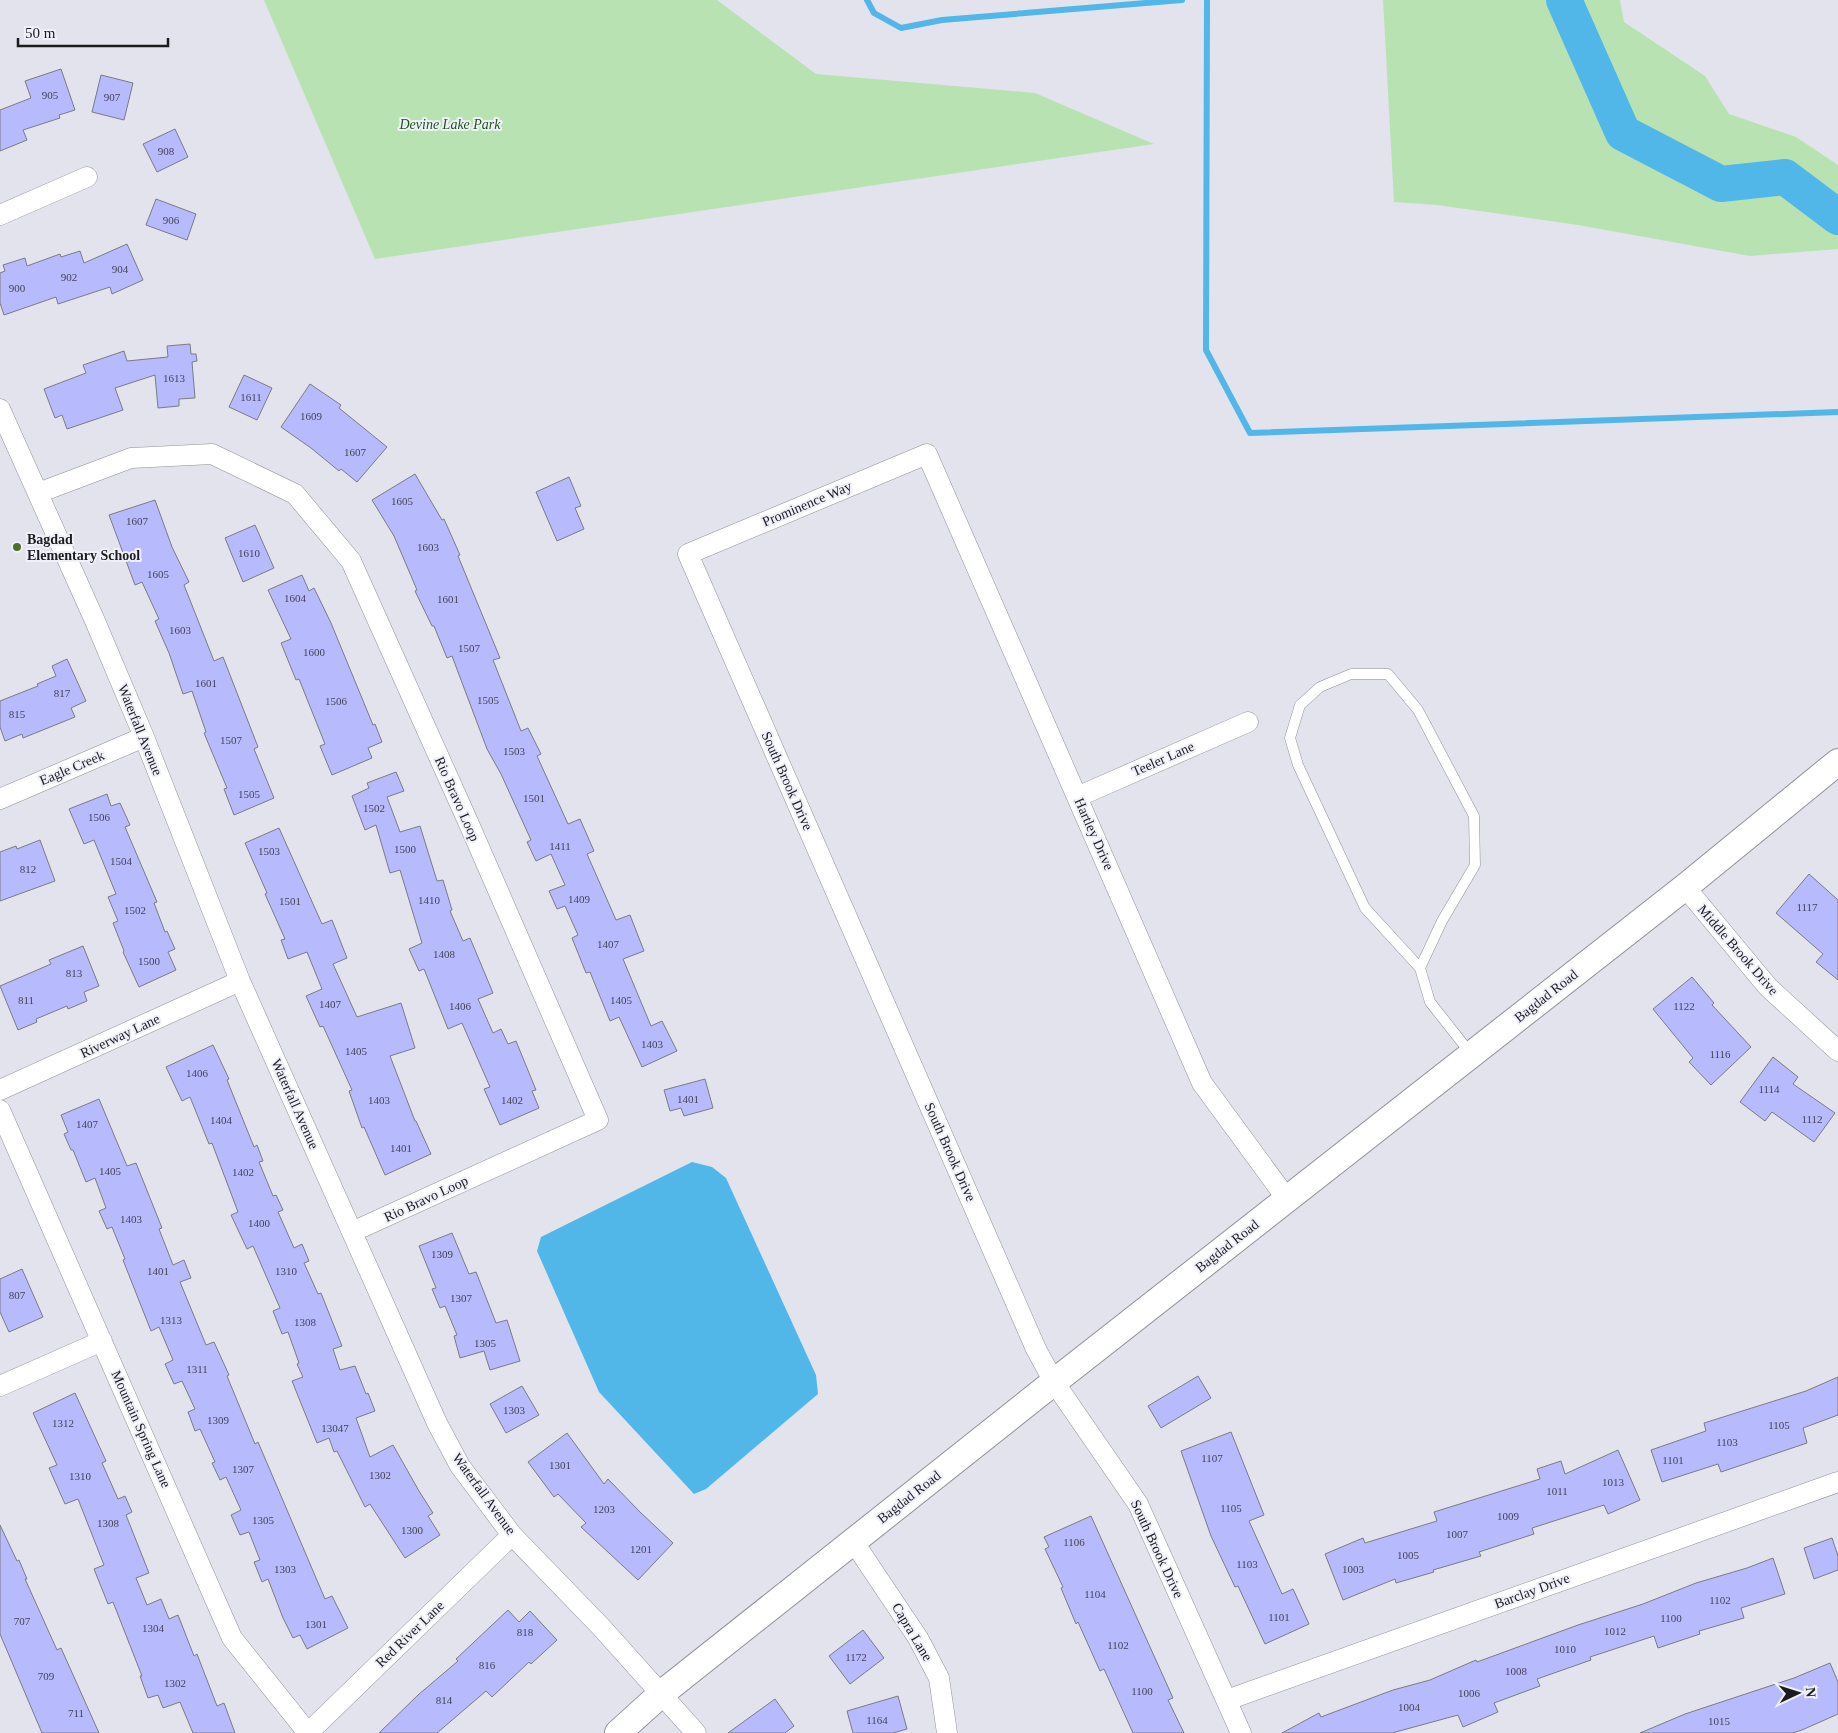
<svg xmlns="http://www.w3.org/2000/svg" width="1838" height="1733" viewBox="0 0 1838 1733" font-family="'Times New Roman',serif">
<rect width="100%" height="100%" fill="#e2e3ed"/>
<path fill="#b9e2b3" d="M264,0H717L816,74L1035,93L1154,144L375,259Z
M1383,0H1620L1624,22L1705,76L1729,114L1796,137L1838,165V249L1750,256L1578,225L1437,205L1394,202Z"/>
<path fill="#51b7e8" d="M692,1162L712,1167L726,1178L816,1375L818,1394L706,1489L694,1494L599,1392L537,1251L541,1237Z"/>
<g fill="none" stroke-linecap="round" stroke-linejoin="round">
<path stroke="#51b7e8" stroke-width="6" d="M867,0L874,13L901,28L942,20L1182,0
M1207,0L1206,350L1250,433L1838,412"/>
<path stroke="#51b7e8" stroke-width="36" d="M1564,0L1623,133L1721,184L1785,177L1838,217"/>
</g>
<path fill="#b8bafe" stroke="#7a7b84" d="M61,69L75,110L59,115L60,118L23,130L27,140L0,151V110L31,98L25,81Z
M101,75L133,83L124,120L92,112Z
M175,129L188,157L157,172L143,144Z
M156,199L196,214L187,240L146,225Z
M127,244L143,280L112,294L110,287L58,304L56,297L4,315L0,303V273L5,271L3,265L25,258L27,266L60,254L61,257L80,251L84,263Z
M190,344L191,354H196L197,361L192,362L195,398L179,399V406L158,408L155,375L115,388L123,410L67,429L62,415L55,418L44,389L86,373L83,365L124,351L127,361L168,357L167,346Z
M244,375L272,388L257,420L229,407Z
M310,384L341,405L339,408L387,447L357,482L341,469L339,471L311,448L281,427Z
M415,474L442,520L444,519L460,555L458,556L500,658L493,660L521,731L528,728L541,754L537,756L568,824L580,819L594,851L587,854L616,920L630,915L644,951L623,959L651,1026L662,1021L677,1051L642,1067L619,1017L610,1021L590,972L586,973L572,938L578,935L565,906L557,909L549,891L565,885L551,854L536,861L527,842L531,840L501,774L487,749L452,656L447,658L434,626H432L415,591L417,590L394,536L372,500Z
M569,477L581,506L575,508L584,529L557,541L536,492Z
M155,500L172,547L189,582L184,585L214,661L223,657L258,747L254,749L274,798L234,815L224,789L227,788L204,733L206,732L192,691L183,694L169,653L155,621L159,619L142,582L135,585L109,515Z
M255,525L274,568L243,582L225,538Z
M302,575L309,591L314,588L331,623L373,725L375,724L382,742L368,748L372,758L332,775L320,746L325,744L299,679L296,680L281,643L291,639L268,590Z
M67,659L86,701L71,708L75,717L23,738L22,734L5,741L0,727V701L38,686L37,684L56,676L52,666Z
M396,772L404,791L387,797L400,832L420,826L437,881L443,880L452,910L450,911L463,941L470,938L493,993L478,999L493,1033L501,1029L508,1044L516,1041L536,1090L532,1091L539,1108L500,1125L484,1089L490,1087L462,1023L448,1029L424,969L419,971L409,949L422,943L400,870L390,873L376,825L365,830L352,796L369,788L367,783Z
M107,794L111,806L120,803L130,825L125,827L157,902L154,903L165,932L167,931L175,949L168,952L176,970L139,987L123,952L124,951L113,923L118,921L108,897L116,894L94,840L84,844L69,809Z
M279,828L322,924L332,920L347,958L333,964L357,1017L401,1003L415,1048L390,1056L415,1121H416L431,1154L385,1175L364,1127L362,1128L349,1091L352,1090L323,1026L320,1027L306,996L322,989L307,952L288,959L281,940L285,939L265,894L267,893L245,843Z
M40,840L55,881L0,901V852L16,846L17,849Z
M1809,874L1838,900V980L1816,962L1823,954L1776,913Z
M83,946L99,986L84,992L87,1001L68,1009L67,1006L36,1019L37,1022L18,1030L0,986L51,964L49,960Z
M1692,977L1714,1003L1712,1005L1751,1047L1711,1085L1689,1062L1693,1058L1653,1009Z
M213,1045L229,1079L227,1080L254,1147L257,1145L263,1161L259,1162L273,1196L276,1195L283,1210L278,1212L294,1248L302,1244L309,1261L304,1263L318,1294L321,1293L342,1346L333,1349L340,1370L355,1366L366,1394L368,1393L375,1411L356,1418L370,1457L393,1445L419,1491L433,1513L428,1516L440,1535L405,1558L370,1504L365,1507L337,1451L334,1452L329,1438L317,1443L292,1381L303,1377L297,1364L299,1363L288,1332L282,1334L273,1311L280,1308L253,1246L247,1249L231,1215L238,1212L212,1143L209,1144L190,1097L182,1101L166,1067Z
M1773,1057L1798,1077L1793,1084L1835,1113L1814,1142L1772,1112L1765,1121L1740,1102Z
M705,1079L713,1108L684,1116L681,1108L670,1111L664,1090Z
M99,1099L127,1166L136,1163L162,1228L159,1229L173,1265L184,1260L191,1278L180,1282L206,1345L214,1342L229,1375L227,1376L255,1444L258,1442L325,1599L332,1596L348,1628L307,1649L300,1635L293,1638L283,1618L268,1579L262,1582L254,1562L260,1560L249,1532L240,1535L231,1515L241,1510L226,1477L220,1480L212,1463L215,1462L200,1429L195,1431L188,1412L195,1409L182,1381L174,1384L165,1364L173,1360L159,1327L151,1331L123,1260L125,1259L112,1227L107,1229L99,1211L106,1208L95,1178L86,1182L73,1150H71L64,1134L68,1132L61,1115Z
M452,1233L469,1274L476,1272L496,1323L507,1320L520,1361L490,1370L484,1351L460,1358L454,1336L457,1335L445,1306L440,1308L432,1289L436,1288L419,1246Z
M22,1269L43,1317L9,1332L0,1312V1279Z
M1198,1376L1211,1398L1161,1428L1148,1406Z
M1838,1377V1415L1803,1428L1807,1443L1721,1472L1718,1464L1662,1482L1651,1450L1706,1431L1704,1423L1806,1391Z
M522,1386L539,1415L506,1433L490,1404Z
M75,1393L106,1461L102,1463L118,1499L125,1496L132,1512L126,1515L149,1573L136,1578L147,1605L161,1599L169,1619L178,1615L194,1656L197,1654L217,1706L224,1703L235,1733H193L180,1702L163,1708L158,1695L148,1698L140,1676H142L113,1602L108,1604L94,1569L104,1565L78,1499L65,1504L49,1468L57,1465L33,1413Z
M1231,1432L1264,1515L1249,1521L1282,1594L1293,1589L1309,1624L1265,1644L1238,1586L1235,1587L1211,1536L1181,1451Z
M567,1433L604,1484L608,1479L640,1512L673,1543L638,1580L581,1527L586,1523L558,1494L554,1497L528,1462Z
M1618,1450L1640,1500L1608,1514L1604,1505L1532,1528L1534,1534L1479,1552L1481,1556L1433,1570L1434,1572L1396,1583L1395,1579L1343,1600L1325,1554L1363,1538L1365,1543L1437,1521L1434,1512L1540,1479L1537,1469L1561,1461L1565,1474Z
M1091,1516L1173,1698L1168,1700L1184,1733H1133L1104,1669L1100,1671L1078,1622L1076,1624L1061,1588L1063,1587L1045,1549L1049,1547L1044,1537Z
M0,1525L17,1561L19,1560L27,1579H25L57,1650L61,1648L99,1733H42L0,1634Z
M1832,1538L1838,1556V1570L1814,1579L1804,1548Z
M1773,1558L1785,1594L1741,1608L1744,1618L1699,1631L1700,1634L1658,1648L1654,1636L1590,1657L1591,1660L1537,1679L1540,1686L1494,1703L1498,1712L1463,1727L1458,1715L1392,1733H1282L1319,1713L1321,1717L1393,1690L1430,1680L1476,1660L1477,1662L1578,1625L1643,1604L1696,1583L1747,1568Z
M508,1610L519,1622L530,1611L557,1640L531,1664L529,1662L492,1697L486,1691L437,1733H379L418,1695L458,1661L456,1659Z
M863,1630L884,1658L850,1684L829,1656Z
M1830,1663L1838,1682V1714L1802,1730L1792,1733H1640L1685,1714L1794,1678Z
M898,1696L907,1729L893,1733H853L847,1711Z
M775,1699L794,1726L785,1733H728Z"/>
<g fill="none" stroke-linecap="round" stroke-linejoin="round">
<g stroke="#90909a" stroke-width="11">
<path id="service" d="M1420,968L1365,908L1298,765L1290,738L1300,705L1320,687L1351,674H1388L1418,710L1474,816L1475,865L1442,921L1420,968L1430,1002L1471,1054"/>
</g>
<g stroke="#90909a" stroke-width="21">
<path id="minor" d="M0,215L87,177
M0,409L95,621L144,737L240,981L437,1423L460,1466L512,1535L602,1628L696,1733
M38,493L131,458L212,454L295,494L351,561L469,824L598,1120L352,1232
M1077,797L1248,722
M0,799L144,737
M1685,887L1768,987L1838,1051
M0,1090L240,981
M0,1110L232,1638L308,1733
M0,1386L102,1341
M853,1541L918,1638L939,1678L947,1733
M1227,1700L1838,1482
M308,1733L512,1535
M1241,1733L1138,1504L1054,1382L1036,1349L688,554L927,454L1202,1083L1287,1199"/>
</g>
<g stroke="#90909a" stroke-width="28">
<path id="tertiary" d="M618,1733L661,1694L1054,1382L1685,887L1838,762"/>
</g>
<use href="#service" stroke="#fff" stroke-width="10"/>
<use href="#minor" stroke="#fff" stroke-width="20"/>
<use href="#tertiary" stroke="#fff" stroke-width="26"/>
</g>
<circle fill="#4e7028" stroke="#f0f0fb" stroke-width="2" cx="17" cy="547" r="5"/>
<g text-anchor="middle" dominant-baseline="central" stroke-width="4" stroke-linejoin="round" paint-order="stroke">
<g font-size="11" fill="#434457">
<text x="50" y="95">905</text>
<text x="112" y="97">907</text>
<text x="166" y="151">908</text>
<text x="171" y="220">906</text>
<text x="120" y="269">904</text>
<text x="69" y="277">902</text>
<text x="17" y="288">900</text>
<text x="174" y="378">1613</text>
<text x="251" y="397">1611</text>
<text x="311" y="416">1609</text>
<text x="355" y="452">1607</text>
<text x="402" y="501">1605</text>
<text x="137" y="521">1607</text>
<text x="428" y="547">1603</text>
<text x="249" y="553">1610</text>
<text x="158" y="574">1605</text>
<text x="295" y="598">1604</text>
<text x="448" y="599">1601</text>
<text x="180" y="630">1603</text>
<text x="469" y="648">1507</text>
<text x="314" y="652">1600</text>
<text x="206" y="683">1601</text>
<text x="62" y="693">817</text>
<text x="488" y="700">1505</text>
<text x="336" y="701">1506</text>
<text x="17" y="714">815</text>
<text x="231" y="740">1507</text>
<text x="514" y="751">1503</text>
<text x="249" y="794">1505</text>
<text x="534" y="798">1501</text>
<text x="374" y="808">1502</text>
<text x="99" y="817">1506</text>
<text x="560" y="846">1411</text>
<text x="405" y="849">1500</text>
<text x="269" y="851">1503</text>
<text x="121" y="861">1504</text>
<text x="28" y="869">812</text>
<text x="579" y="899">1409</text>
<text x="429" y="900">1410</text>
<text x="290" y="901">1501</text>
<text x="1807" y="907">1117</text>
<text x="135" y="910">1502</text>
<text x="608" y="944">1407</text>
<text x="444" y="954">1408</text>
<text x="149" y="961">1500</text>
<text x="74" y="973">813</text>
<text x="26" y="1000">811</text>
<text x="621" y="1000">1405</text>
<text x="330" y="1004">1407</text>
<text x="460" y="1006">1406</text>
<text x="1684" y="1006">1122</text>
<text x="652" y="1044">1403</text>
<text x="356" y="1051">1405</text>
<text x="1720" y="1054">1116</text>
<text x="197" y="1073">1406</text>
<text x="1769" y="1089">1114</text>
<text x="688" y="1099">1401</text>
<text x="379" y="1100">1403</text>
<text x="512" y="1100">1402</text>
<text x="1812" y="1119">1112</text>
<text x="221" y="1120">1404</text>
<text x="87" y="1124">1407</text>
<text x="401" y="1148">1401</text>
<text x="110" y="1171">1405</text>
<text x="243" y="1172">1402</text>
<text x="131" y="1219">1403</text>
<text x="259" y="1223">1400</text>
<text x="442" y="1254">1309</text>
<text x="158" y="1271">1401</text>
<text x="286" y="1271">1310</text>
<text x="17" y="1295">807</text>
<text x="461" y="1298">1307</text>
<text x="171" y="1320">1313</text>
<text x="305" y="1322">1308</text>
<text x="485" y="1343">1305</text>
<text x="197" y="1369">1311</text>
<text x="514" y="1410">1303</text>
<text x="218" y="1420">1309</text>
<text x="63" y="1423">1312</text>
<text x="1779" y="1425">1105</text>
<text x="335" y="1428">13047</text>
<text x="1727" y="1442">1103</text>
<text x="1212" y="1458">1107</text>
<text x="1673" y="1460">1101</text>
<text x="560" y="1465">1301</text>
<text x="243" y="1469">1307</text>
<text x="380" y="1475">1302</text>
<text x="80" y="1476">1310</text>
<text x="1613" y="1482">1013</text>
<text x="1557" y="1491">1011</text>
<text x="1231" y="1508">1105</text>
<text x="604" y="1509">1203</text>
<text x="1508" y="1516">1009</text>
<text x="263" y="1520">1305</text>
<text x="108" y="1523">1308</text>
<text x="412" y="1530">1300</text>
<text x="1457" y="1534">1007</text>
<text x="1074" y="1542">1106</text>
<text x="641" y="1549">1201</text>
<text x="1408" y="1555">1005</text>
<text x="1247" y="1564">1103</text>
<text x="285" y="1569">1303</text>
<text x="1353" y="1569">1003</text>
<text x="1095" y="1594">1104</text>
<text x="1720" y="1600">1102</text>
<text x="1279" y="1617">1101</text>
<text x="1671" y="1618">1100</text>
<text x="22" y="1621">707</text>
<text x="316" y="1624">1301</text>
<text x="153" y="1628">1304</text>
<text x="1615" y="1631">1012</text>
<text x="525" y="1632">818</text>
<text x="1118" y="1645">1102</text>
<text x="1565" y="1649">1010</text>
<text x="856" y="1657">1172</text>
<text x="487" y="1665">816</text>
<text x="1516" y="1671">1008</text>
<text x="46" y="1676">709</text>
<text x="175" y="1683">1302</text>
<text x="1142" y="1691">1100</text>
<text x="1469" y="1693">1006</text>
<text x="444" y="1700">814</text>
<text x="1409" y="1707">1004</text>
<text x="76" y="1713">711</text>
<text x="877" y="1720">1164</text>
<text x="1719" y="1721">1015</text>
</g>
<g font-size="14" font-style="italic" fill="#1a5813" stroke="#f0f0fb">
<text x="450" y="124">Devine Lake Park</text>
</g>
<g font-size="14" fill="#1c1c1f" stroke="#f0f0fb">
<text transform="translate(807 504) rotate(-23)">Prominence Way</text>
<text transform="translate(140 730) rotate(68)">Waterfall Avenue</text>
<text transform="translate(1163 759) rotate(-24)">Teeler Lane</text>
<text transform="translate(72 768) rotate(-23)">Eagle Creek</text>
<text transform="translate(787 781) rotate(66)">South Brook Drive</text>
<text transform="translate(457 799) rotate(66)">Rio Bravo Loop</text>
<text transform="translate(1094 834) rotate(66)">Hartley Drive</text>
<text transform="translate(1738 950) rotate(49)">Middle Brook Drive</text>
<text transform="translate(1546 996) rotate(-38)">Bagdad Road</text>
<text transform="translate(120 1036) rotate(-25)">Riverway Lane</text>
<text transform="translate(295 1104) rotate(66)">Waterfall Avenue</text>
<text transform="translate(950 1152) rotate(66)">South Brook Drive</text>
<text transform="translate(426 1199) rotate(-25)">Rio Bravo Loop</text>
<text transform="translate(1227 1246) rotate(-38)">Bagdad Road</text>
<text transform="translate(141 1429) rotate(66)">Mountain Spring Lane</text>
<text transform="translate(484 1494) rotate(54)">Waterfall Avenue</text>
<text transform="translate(909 1497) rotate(-38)">Bagdad Road</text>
<text transform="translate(1157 1549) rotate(65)">South Brook Drive</text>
<text transform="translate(1532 1591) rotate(-20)">Barclay Drive</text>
<text transform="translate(912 1632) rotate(59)">Capra Lane</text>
<text transform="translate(410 1634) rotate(-44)">Red River Lane</text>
</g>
<g font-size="14" font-weight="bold" fill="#1c1c1f" stroke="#f0f0fb" text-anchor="start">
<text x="27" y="539">Bagdad<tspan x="27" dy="16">Elementary School</tspan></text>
</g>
</g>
<g transform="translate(1798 1693) rotate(86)" stroke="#f0f0fb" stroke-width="4" paint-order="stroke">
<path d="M0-4L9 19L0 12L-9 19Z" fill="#1c1c1f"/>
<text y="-8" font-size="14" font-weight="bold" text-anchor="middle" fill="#1c1c1f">N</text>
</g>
<path d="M18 38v8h150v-8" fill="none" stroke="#1c1c1f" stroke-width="2.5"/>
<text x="25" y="38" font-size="15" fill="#1c1c1f" stroke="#f0f0fb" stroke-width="4" paint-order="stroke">50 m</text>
</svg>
